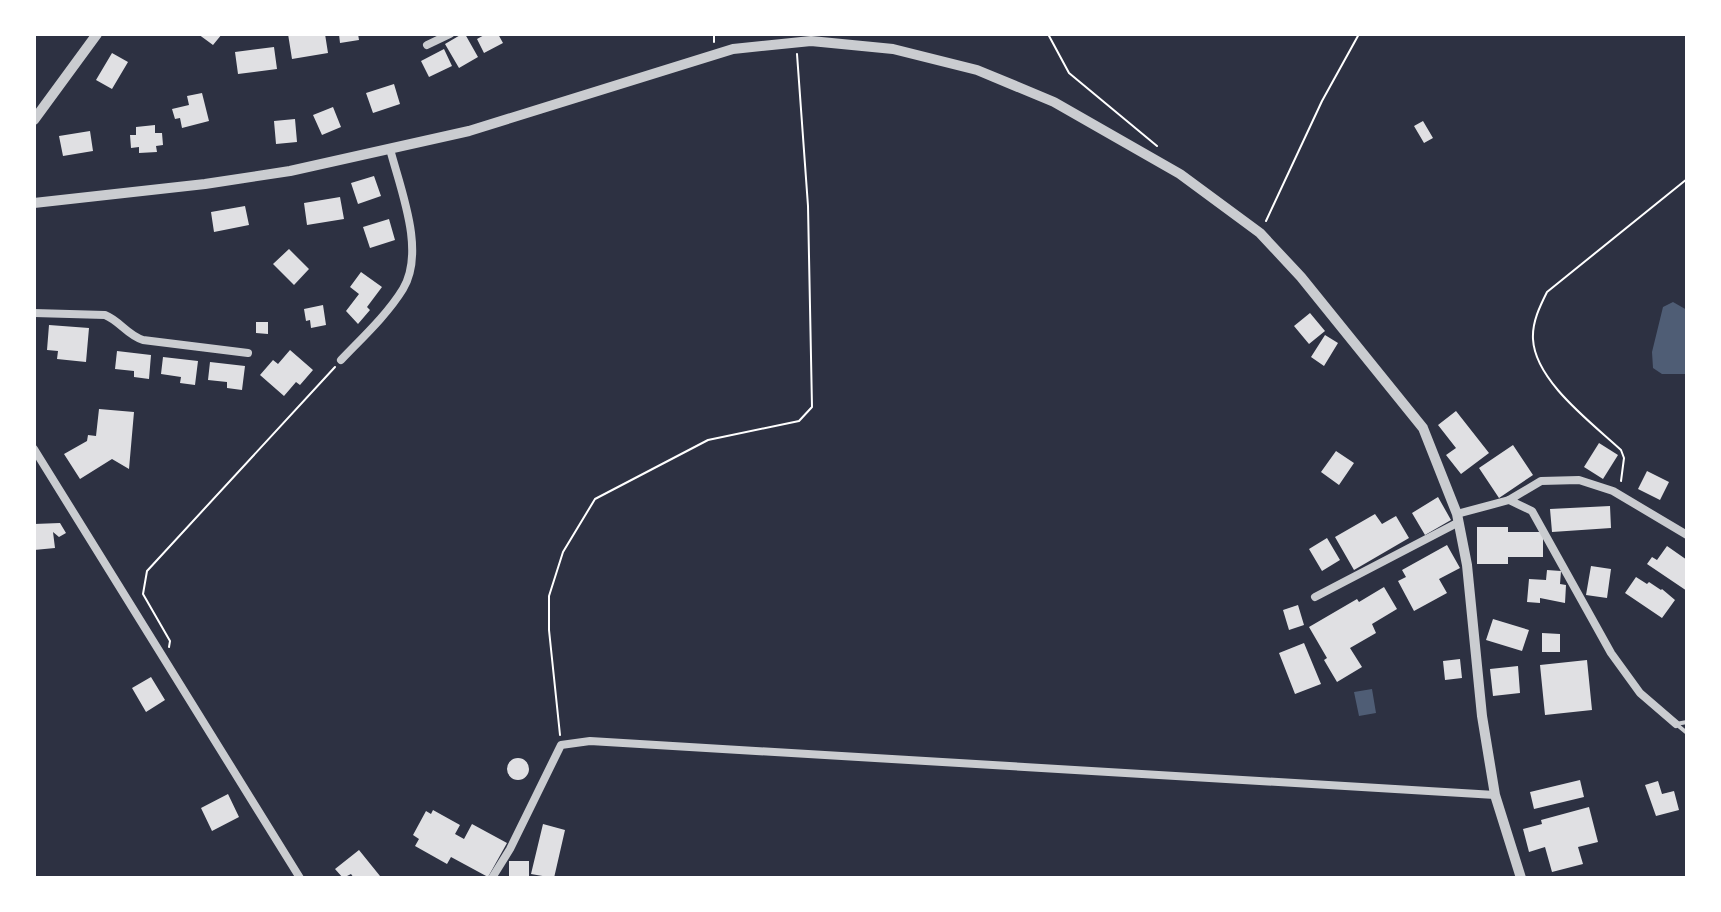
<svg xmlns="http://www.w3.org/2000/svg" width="1721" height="912" viewBox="0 0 1721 912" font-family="Rubik,sans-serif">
<rect width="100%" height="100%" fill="#2d3142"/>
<path fill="#4f5d75" d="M1673,302L1687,310V374H1662L1653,368L1652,352L1663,307Z
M1372,689L1376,713L1359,716L1354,692Z"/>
<path fill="#e0e0e3" d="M198,34H222L213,45Z
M288,34H325L328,53L292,59Z
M339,34H358L359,40L340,43Z
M462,34H465L478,57L459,68L445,44Z
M486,34H498L503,43L484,53L477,39Z
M274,47L277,69L238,74L235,52Z
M444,49L452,66L429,77L421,61Z
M112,53L128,62L112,89L96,80Z
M394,84L400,104L373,113L366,93Z
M202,93L209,121L182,128L180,118L175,119L172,109L189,105L187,96Z
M333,107L341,127L322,135L313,115Z
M295,119L297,142L276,144L274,121Z
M1423,121L1433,138L1424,143L1414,126Z
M155,125V133H162L163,145L156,146L157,152L139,153V147L131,148L130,135H136V127Z
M90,131L93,151L63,156L59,136Z
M374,176L381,196L358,204L351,183Z
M340,197L344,219L307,225L304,203Z
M245,206L249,225L214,232L211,212Z
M389,219L395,240L370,248L363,227Z
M289,249L309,269L294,285L273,264Z
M361,272L382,287L367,307L370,310L358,324L346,311L359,294L350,287Z
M323,305L326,325L311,328L310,320L306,321L304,309Z
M1310,313L1325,331L1309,344L1294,326Z
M256,322H268V334L256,333Z
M49,325L89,328L86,362L57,359L58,351L47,350Z
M1325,335L1338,343L1324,366L1311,357Z
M290,350L313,370L300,385L296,382L284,396L260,375L273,360L278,364Z
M117,351L151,355L149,379L134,377V371L115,369Z
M163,357L198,361L195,385L180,383L181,377L161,374Z
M210,362L245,366L242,390L227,388V382L208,380Z
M99,409L134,412L129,469L112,459L80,479L64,454L87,441L88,435L96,436Z
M1456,411L1489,453L1461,474L1446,455L1456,448L1438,425Z
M1599,443L1618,455L1603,479L1584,467Z
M1513,445L1533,475L1499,498L1479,468Z
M1336,451L1354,463L1339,485L1321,472Z
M1647,471L1669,482L1660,500L1638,489Z
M1438,497L1451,520L1425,535L1412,513Z
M1610,506L1611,528L1552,532L1550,509Z
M1375,514L1382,524L1396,516L1409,538L1354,570L1335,537Z
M60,523L66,533L59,537L53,532L55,548L34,550V524Z
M1477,527H1508V532H1543V557H1508V564H1477Z
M1327,538L1340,560L1322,571L1309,549Z
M1447,545L1460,568L1439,579L1447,593L1414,611L1398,581L1406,577L1402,570Z
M1667,546L1687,560V591L1647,564L1652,557L1657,560Z
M1591,566L1611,569L1607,598L1586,595Z
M1547,570L1561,571L1560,584L1566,585L1565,603L1540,598V603L1527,602L1529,579L1546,580Z
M1636,577L1647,584L1649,582L1661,590L1662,589L1675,600L1662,618L1625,593Z
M1384,587L1397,609L1372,624L1376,633L1350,648L1362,667L1337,682L1324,660L1327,658L1309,627L1357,599L1359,602Z
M1298,605L1304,625L1289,630L1283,610Z
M1493,619L1529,630L1522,651L1486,640Z
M1542,633L1560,634V652H1542Z
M1304,643L1321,684L1295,694L1279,653Z
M1460,659L1462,678L1445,680L1443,661Z
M1587,660L1592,710L1545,715L1540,665Z
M1518,666L1520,693L1493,696L1490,669Z
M151,677L165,700L146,712L132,688Z
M507 769a11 11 0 1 1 22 0a11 11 0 1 1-22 0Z
M1580,780L1584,797L1534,809L1530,792Z
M1658,781L1662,794L1674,791L1679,810L1656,816L1645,785Z
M228,794L239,817L212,831L201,808Z
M1589,807L1598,842L1578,847L1583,864L1552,872L1545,847L1529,852L1523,829L1542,824L1541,820Z
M433,810L460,825L455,834L464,839L472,824L507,843L488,877L451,857L447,864L415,846L419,839L413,835L426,811L431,814Z
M543,824L565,830L554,878L531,874Z
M359,850L380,876L378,878H354L351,874L343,878L335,869Z
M509,861H529V877H509Z"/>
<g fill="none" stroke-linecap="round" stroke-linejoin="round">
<path stroke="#fff" stroke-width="2" d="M1048,34L1069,73L1157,146
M714,42V34
M1266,221L1322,101L1359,34
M1621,481L1624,458L1621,450C1592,423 1535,381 1533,339C1532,322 1540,306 1547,292L1687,179
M169,647L170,641L143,594L147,571L335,367
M560,735L549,630V596L563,552L595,499L708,440L799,421L812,407L808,206L797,54"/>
<path stroke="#caccd0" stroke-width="4" d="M1676,724L1687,733
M1676,724L1687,722"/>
<path stroke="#caccd0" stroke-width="8" d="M427,45L450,34
M34,313L105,315C120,321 127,335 143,340L248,353
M341,360C362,338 387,315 403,289C426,251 400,188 390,149
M34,449L300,878
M1509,500L1532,511L1611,653L1640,693L1676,724
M1457,514L1509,500L1541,481L1579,480L1613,491L1687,535
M1315,597L1459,522
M492,878L510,849L561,745L590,741L1495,795"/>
<path stroke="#caccd0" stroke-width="10" d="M34,120L97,34
M34,203L205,184L290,171L469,131L733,49L811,41L893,49L977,70L1054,102L1180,174L1260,233L1301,277L1423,428L1457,514L1467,565L1482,716L1495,795L1521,878"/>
</g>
<rect width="1721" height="912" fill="none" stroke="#ffffff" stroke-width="72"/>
</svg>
